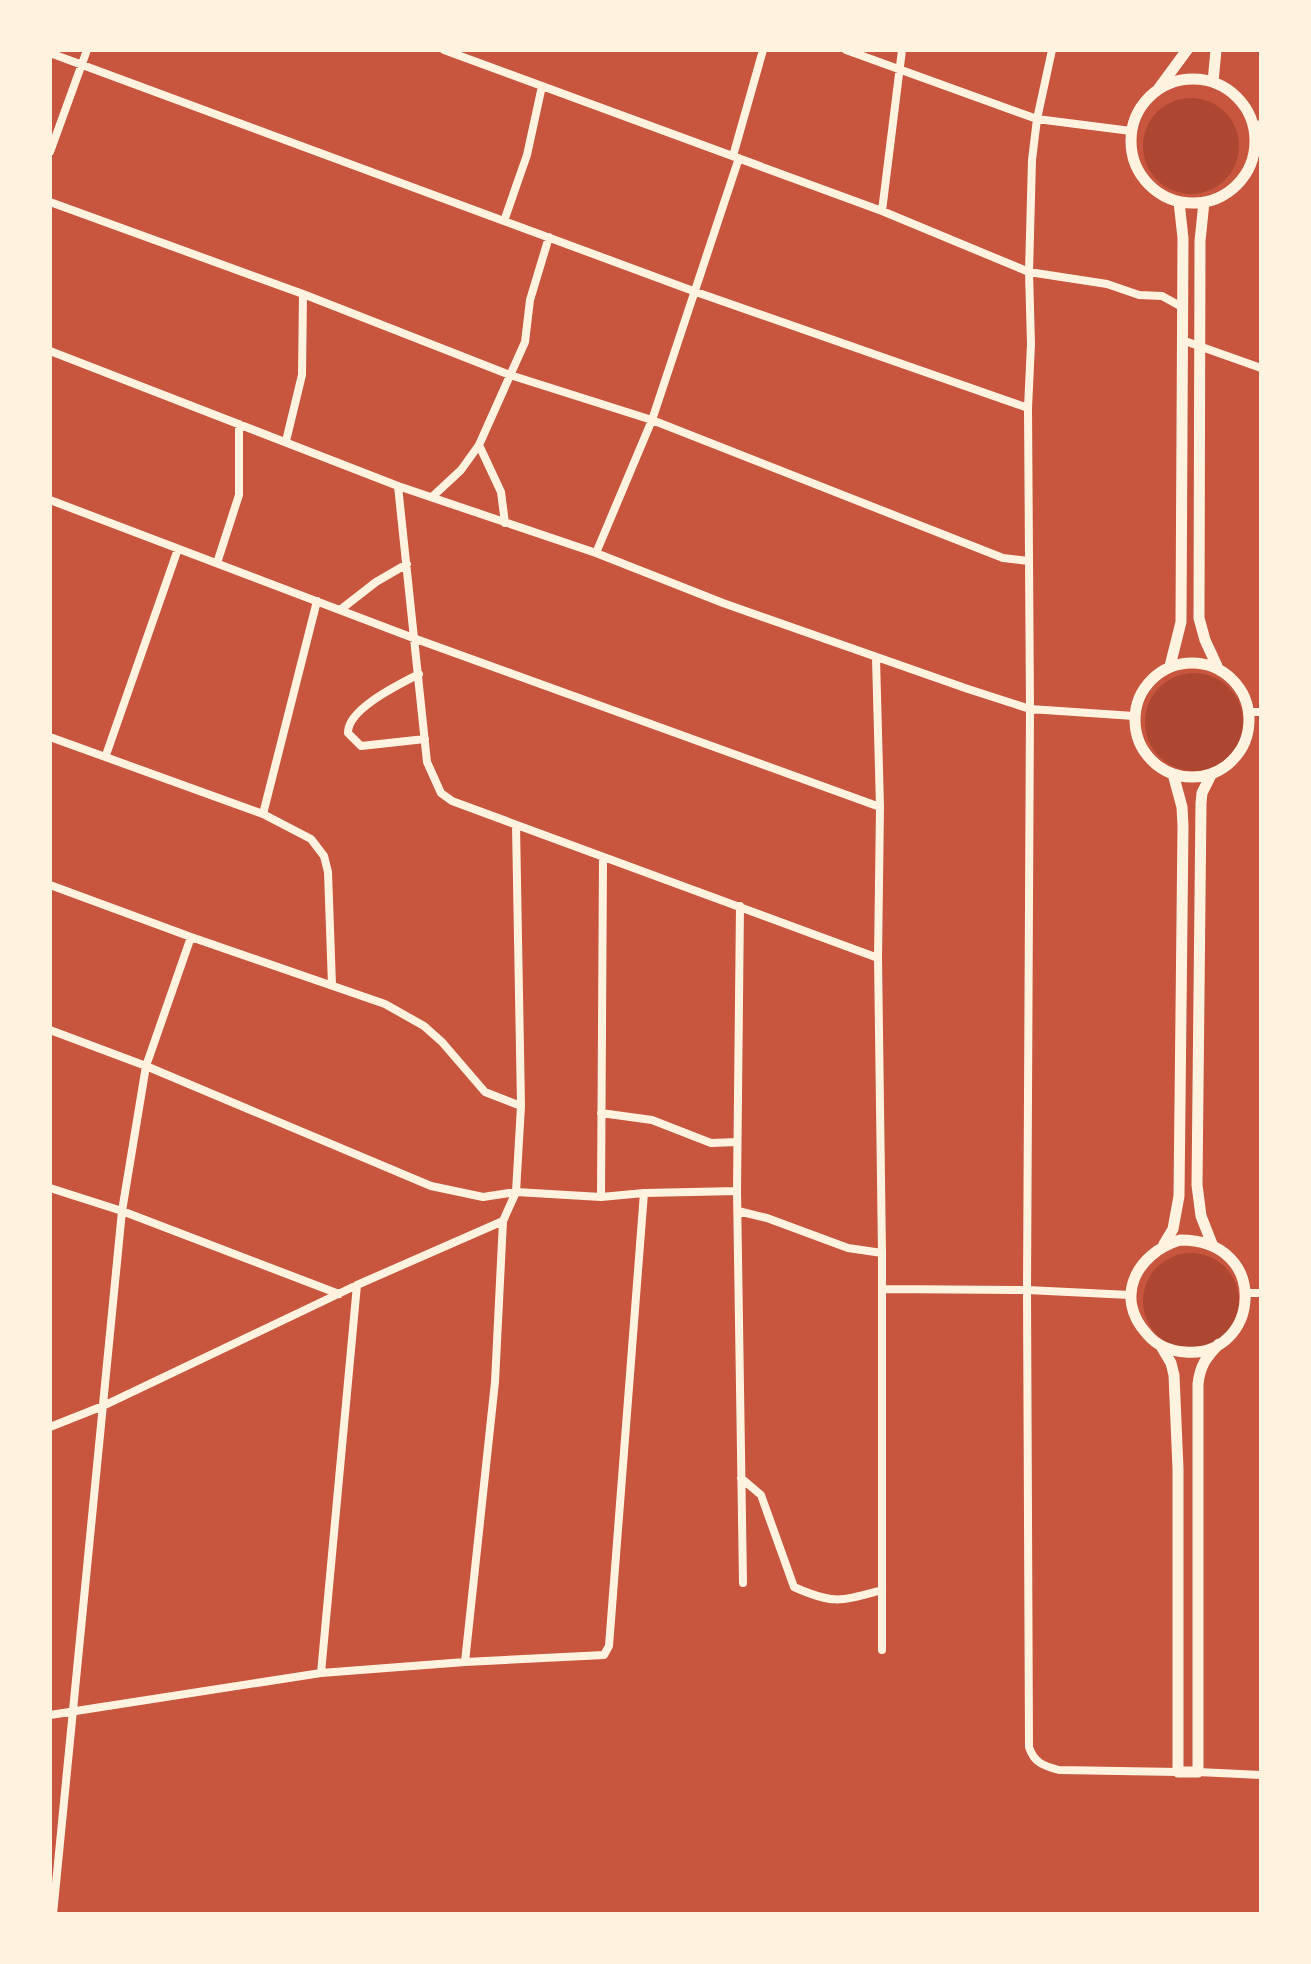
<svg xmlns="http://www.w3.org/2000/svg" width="1311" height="1964" viewBox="0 0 1311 1964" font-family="'Noto Sans',sans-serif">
<rect width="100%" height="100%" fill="#c8553d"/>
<path fill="#ae4732" d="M1143 146a48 48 0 1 1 96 0a48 48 0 1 1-96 0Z
M1145 722a49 49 0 1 1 98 0a49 49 0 1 1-98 0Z
M1143 1301a48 48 0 1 1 96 0a48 48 0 1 1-96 0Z"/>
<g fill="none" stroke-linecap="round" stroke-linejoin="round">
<path stroke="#fff3e0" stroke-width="8" d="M444,50L882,211L1029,272L1107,284L1139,295L1162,296L1182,307
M846,50L1037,119L1131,131
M1052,50L1037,119L1032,160L1029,272L1031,344L1028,408L1030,709L1027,1290L1029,1747C1034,1763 1044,1766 1059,1770L1178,1772
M50,53L696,292L1028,408
M1253,124L1261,125
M50,152L87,50
M733,156L763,50
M50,202L303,294L510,375L652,420L1003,558L1029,561
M882,211L902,50
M504,221L527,155L542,86
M1182,340L1261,368
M50,351L398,486L596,553L723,603L968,689L1030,709L1134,716
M286,441L302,375L303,294
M479,445L501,492L505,523
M398,486L427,762L441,793L452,801L878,958
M432,497L461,470L479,445L525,342L530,300L549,237
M50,500L416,639L880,807
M596,553L652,420L739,158
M217,563L239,495V424
M340,610L376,582L407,564
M876,658L880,807L878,958L882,1253V1650
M419,674C400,684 347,709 348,733L361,746L425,739
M1249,712H1261
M50,737L263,814L311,839L324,856L328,872L332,985
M106,755L178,549
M263,814L317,601
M50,885L191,937L385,1004L424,1026L442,1042L485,1092L521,1106
M740,906L737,1191L743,1583
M50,1030L146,1066L431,1186L483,1197L516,1192L601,1197L644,1193L737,1191
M601,1113L652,1120L711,1143L737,1142
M50,1188L122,1211L339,1294
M601,1197L603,858
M738,1211L767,1218L848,1248L882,1253
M883,1289L1027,1290L1130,1295
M1248,1293H1261
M50,1427L103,1406L357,1285L503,1221
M741,1478L761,1495L794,1587C834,1605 841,1601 882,1590
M465,1662L495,1382L503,1221L516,1192L521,1106L516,825
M321,1673L357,1285
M50,1715L321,1673L465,1662L604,1655L609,1646L644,1193
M1198,1772L1261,1775
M53,1914L122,1211L146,1066L191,937"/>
<path stroke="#fff3e0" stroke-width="11" d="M1131 141a62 62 0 1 1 124 0a62 62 0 1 1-124 0Z
M1213,82L1216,50
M1159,88L1187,50
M1204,202L1200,241L1199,618L1205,640L1217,666
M1135 720a57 57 0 1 1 114 0a57 57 0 1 1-114 0Z
M1170,666L1181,622L1183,238L1179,202
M1211,775L1202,793L1201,803L1197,1185L1201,1216L1212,1244
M1180,1240C1273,1240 1259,1359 1185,1352C1170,1351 1157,1346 1147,1334C1113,1297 1137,1253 1180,1240Z
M1164,1244L1173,1229L1179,1196L1183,826L1182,807L1173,774
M1161,1346L1171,1363L1174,1375L1178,1469V1772H1198V1384C1200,1366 1206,1357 1219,1344"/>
</g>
<rect width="1311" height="1964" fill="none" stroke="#fff3e0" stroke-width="104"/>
</svg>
